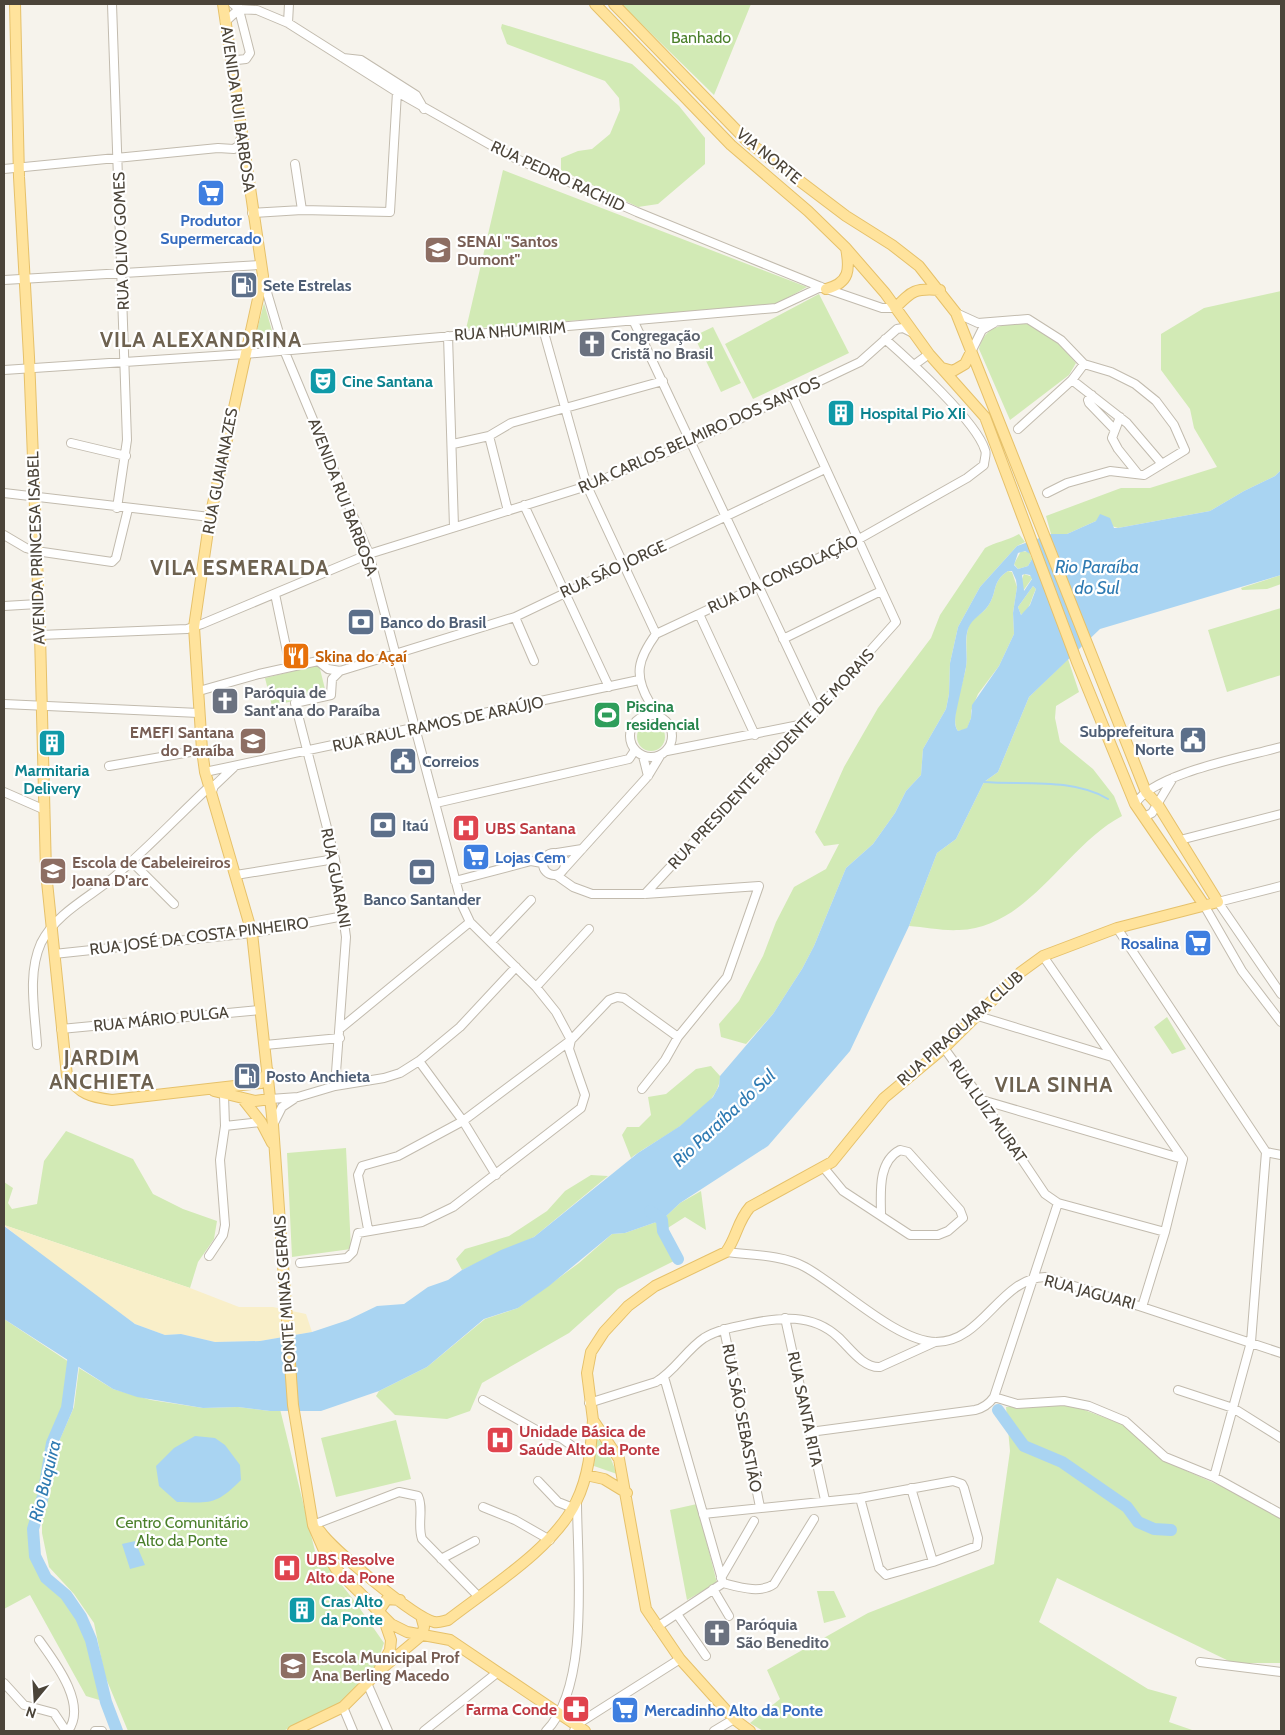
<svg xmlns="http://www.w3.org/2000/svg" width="1285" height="1735" viewBox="0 0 1285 1735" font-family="Cabin,sans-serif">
<rect width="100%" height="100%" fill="#f6f3ec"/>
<path fill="#d2eab5" d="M621,4H751L714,95Z
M502,24L632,64L679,106L705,138V164L658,204L638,207L561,170V158L578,151L592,149L610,134L620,110L619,98L605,81L507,44L501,28Z
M503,170L807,287L775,305L466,329Z
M1281,291V470L1275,476L1244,491L1210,511L1118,528L1096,521L1067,534H1051L1046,516L1121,488H1150L1217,467L1194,428L1190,409L1161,370V334L1204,308Z
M819,294L849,353L753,399L725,344Z
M264,303L275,341L253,345Z
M1026,322L1059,344L1076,363L1069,375L1010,420L979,349C986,323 1003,326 1026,322Z
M713,327L741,383L721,392L694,336Z
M1019,534L1025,542L1017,546L980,587L958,627L950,663L949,694L946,709L923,749L921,775L906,791L895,813L873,844L846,868L814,946L802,969L773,1014L746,1044L721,1037L719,1024L739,1001L763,956L776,922L794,887L826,869L839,844L824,846L815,832L844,767L878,708L931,638L940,615L985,548C996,542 1007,541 1019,534Z
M1021,551L1029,552L1032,559L1028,566L1018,569L1014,564Z
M1008,571L1012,572L1017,587L1013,613L1014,634L999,666L978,694L971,711V718L967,729L958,731C949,721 964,681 966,667C968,653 964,640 969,625C973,617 983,614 988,606C998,592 991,582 1008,571Z
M1024,574L1033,577L1023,591L1022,579Z
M1281,575V584L1267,589L1242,590L1241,588Z
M1033,586L1036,589C1031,598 1031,609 1021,615L1018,607Z
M1281,608V675L1227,692L1208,630Z
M1068,659L1079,692L1056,706L1055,718L1060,742L1093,769L1114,796L1122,816C1065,846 1029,928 959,930C943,931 925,927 909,926L937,853L956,839L984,782L998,772L1029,697Z
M319,665L326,693L272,706L265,678Z
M637 737a14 14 0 1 1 28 0a14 14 0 1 1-28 0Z
M1167,1017L1186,1049L1172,1054L1154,1027Z
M711,1066L720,1076C721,1110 654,1140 631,1158L622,1135L627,1127H639L651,1115L648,1097L666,1094L696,1069Z
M66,1131L133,1159L153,1194L183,1209L217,1221L214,1239L198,1262L190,1288L4,1225V1182L13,1188L8,1203L12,1209L37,1204L44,1161Z
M346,1148L351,1249L292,1257L287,1153Z
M591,1175L608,1176L534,1237L462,1270L456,1259L465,1249L509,1236L547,1211L565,1191Z
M701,1191L706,1230L685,1217L663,1231L678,1259L618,1289L569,1333L482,1383L470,1411L447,1419L395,1415L376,1396L379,1391L427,1367L485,1319L518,1308L579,1263L612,1234L625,1233L662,1220L680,1203Z
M4,1319L72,1364L67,1408L52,1443L43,1496L33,1529L35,1556L46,1578L66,1595L81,1617L91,1640L106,1702L86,1696L30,1595L4,1609Z
M79,1368L113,1389L151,1400L203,1408L238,1407L270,1411L280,1409L315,1551L356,1603L384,1643L375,1669L341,1704L283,1731H128L105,1676L94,1623L74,1594L49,1567L42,1533V1520L58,1461L60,1439L74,1407Z
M1066,1403L1124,1425L1145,1440L1162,1460L1241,1495L1281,1518V1663H1233L1057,1578L1039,1622L1148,1689L1177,1697L1169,1722L1195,1731H763L750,1723L780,1699L767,1670L868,1613L994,1564L1010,1451L1006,1407Z
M396,1420L411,1479L336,1497L321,1438Z
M596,1437L607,1449L617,1474L594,1466Z
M697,1504L717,1583L687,1600L670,1510Z
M817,1591H834L846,1617L824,1623Z"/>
<path fill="#f9efc9" d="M4,1225L190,1288L239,1307H273L306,1314L312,1332L260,1341L215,1342L181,1334L165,1335L135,1324L45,1259Z"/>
<path fill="#a9d4f2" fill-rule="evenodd" d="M1281,470V575L1100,629L1029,697L998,772L984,782L956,839L937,853L909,926L850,1051L768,1146L680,1203L662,1220L625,1233L612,1234L549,1286L518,1308L484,1319L427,1367L379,1391L321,1411H270L238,1407L203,1408L137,1397L113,1389L4,1319V1226L135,1324L165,1335L181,1334L215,1342L260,1341L312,1332L348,1320L377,1306L404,1304L428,1287L448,1280L462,1270L501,1250L534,1237L638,1153L680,1126L713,1097L719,1086L720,1076L773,1014L802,969L814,946L846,868L873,844L895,813L906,791L921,775L923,749L946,709L949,694L950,663L958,627L980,587L1017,546L1051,534H1067L1096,521L1100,514L1110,518L1114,528H1118L1210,511L1244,491L1275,476ZM1025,551L1032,555V559L1028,566L1018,569L1014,565L1018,553ZM1008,571H1012L1016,580L1017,587L1013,613L1014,634L999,666L972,705L971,718L967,728L958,731C954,726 955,719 956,713C959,698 963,682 966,667C968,654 964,642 968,629C972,618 982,615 988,606C998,592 991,582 1008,571ZM1025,574L1030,575L1032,579L1024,591L1022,575ZM1033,586L1036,589L1030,605L1021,615L1018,607Z
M195,1436L215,1438L225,1445L240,1465L241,1480C216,1505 211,1503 177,1502L159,1486L156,1466L174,1448Z
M135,1541L145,1565L130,1569L122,1544Z"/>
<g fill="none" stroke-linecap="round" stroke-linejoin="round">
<path stroke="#a9d4f2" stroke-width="2" d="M984,782C1023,785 1074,778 1108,799"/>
<path stroke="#a9d4f2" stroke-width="12" d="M650,1211L662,1220L663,1231L678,1259
M75,1347L67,1408L52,1443L43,1496L33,1529L35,1556L46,1578L66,1595L81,1617L91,1640L106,1702L117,1731
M998,1410L1024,1446L1062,1462L1127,1507L1138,1522L1154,1529L1171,1530"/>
<g stroke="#c2bbae" stroke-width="10">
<path id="minor" d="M112,4L127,440L117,508
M233,4L239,9L257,10L288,23L397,92L510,156L637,212L821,287L882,308H895
M225,22L239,9
M288,23L289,4
M229,57L237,60L246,59L250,53L238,6
M343,58L361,60L416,95L424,109
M295,164L302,210
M4,169L218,148L234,149L239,145L241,137
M252,213L302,210L390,212L397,92
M263,279L284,350L369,554L462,905L470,922L536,987L556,1012L571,1040L569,1049L585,1095L581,1108L453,1207L422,1222L358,1233L353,1252L347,1258L300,1263
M4,280L260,265
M956,313L978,323L1028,319L1061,340L1084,364L1111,372L1135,384L1156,401L1174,425L1185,450L1144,475L1110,471L1067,483L1047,493
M634,322L817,710
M543,329L587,486L656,634
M448,336L454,527
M971,352L982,330L994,323
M914,365L929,354
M4,370L245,354L776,308L821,287
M1072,380L1127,423L1162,464
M1092,395L1088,400L1089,403L1115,430
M1120,417L1112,438L1118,449L1138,474
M1018,429L1072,380L1084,364
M489,436L508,511
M71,443L126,456
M453,444L489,436L511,423L663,381
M4,493L210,517
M524,505L609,687
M4,535L26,548L36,551L112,562L116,558L128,509
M275,594L290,666
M4,606L38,604
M699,614L755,735
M515,617L534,661
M40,635L187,629L202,624L369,554L587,486L691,442L860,362L897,329L903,328L911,332
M783,639L881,591
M199,691L259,674L318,661L328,669L340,671L515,617L825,469
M4,704L199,713
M630 736a21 21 0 1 1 42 0a21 21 0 1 1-42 0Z
M646,715L650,703C633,675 638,659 656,634L859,539L967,478L984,465C984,460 987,454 985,450C976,421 910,361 885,339
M667,751L804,724
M643,756L648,776
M109,766L202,750
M205,772L639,680
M4,792L45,810
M211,794L214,786L234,767
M436,803L629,759L635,750
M1135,804C1154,773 1245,757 1281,747
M1144,817L1152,813L1173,778
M1180,840L1281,814
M543 864a11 11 0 1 1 22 0a11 11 0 1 1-22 0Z
M557,853L582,849
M131,861L174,904
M564,869L648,776L660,756
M236,875L335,859
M556,875L573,887L592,894H645L759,886L727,977L678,1037L665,1060L642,1089
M455,881L531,861L542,863
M1281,886L1218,902L1281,994
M645,894L817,710L896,622L792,395
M1204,905L1242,971L1281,1022
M1117,928L1266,1152
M491,942L531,900
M54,954L252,933L344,916
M1043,956L1183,1159L1165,1232L1142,1307
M536,987L589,929
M978,1016L1112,1057
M341,1028L470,922
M61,1029L260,1010
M37,1045C35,1012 27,974 41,943C56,913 90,897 114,877C147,849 177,817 209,787
M265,1045L340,1038
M944,1048L982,1100L1045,1194L1058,1203L1165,1232
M419,1061L463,1121L496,1175
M335,1086L346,937L335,859L295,703L331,695L332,679L340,671
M270,1099L298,1097L335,1086L384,1078L400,1073L419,1061L460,1027L516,967
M982,1100L1183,1159
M274,1123L282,1107L294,1099
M225,1126L261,1122
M1266,1152L1251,1342L1214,1477L1281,1514
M1266,1152L1281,1155
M824,1168L843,1191L910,1235H938L948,1231L963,1218L960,1210L908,1152L900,1150C877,1162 881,1194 881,1215
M368,1229L358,1175L362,1166L398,1156L463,1121L571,1040L609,1000L617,997L624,998L678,1037
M726,1252C751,1255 783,1255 805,1267C840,1286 897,1342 936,1342C983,1342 1000,1278 1045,1277L1142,1307L1281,1353
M209,1256L223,1235L225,1225L220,1160L225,1126L224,1095
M785,1318L825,1500
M724,1329L760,1507
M1178,1390L1233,1408L1281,1438
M994,1397L1017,1404L1064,1401L1089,1406L1125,1421L1165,1457L1214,1477
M483,1400L540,1432L561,1438L575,1448L591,1450
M589,1403L656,1382C675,1371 686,1350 704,1338C717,1330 733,1327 748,1324C780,1317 812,1313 838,1337C850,1348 863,1368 880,1367L935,1342
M810,1432L975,1410C984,1408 989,1404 994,1397L1058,1203
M538,1481L558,1502L573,1508
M911,1488L933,1562
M483,1507L515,1520L550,1540
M703,1514L860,1498L953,1481L962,1484L964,1488L978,1538L977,1546L933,1562L886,1575L879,1568L860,1498
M313,1525L399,1492L418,1496C424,1508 417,1525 422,1539L478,1596
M441,1559L475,1541
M721,1578L754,1521
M723,1583C739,1587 760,1594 774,1584L814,1519
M713,1589L729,1616
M677,1614L706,1656
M657,1627L723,1583L664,1377
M39,1640C54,1661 88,1704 68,1731
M1200,1662L1281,1672
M4,1683L24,1705L54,1713L66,1731
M367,1683L388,1731
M343,1707L353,1731
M95,1731H102
M424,1731L498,1672
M546,1731C591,1686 577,1563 577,1501
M574,1731L576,1725L680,1659
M714,1731L734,1719"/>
</g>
<g stroke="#e6c16a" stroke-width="12">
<path id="major" d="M15,4L19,177L29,357L40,635L46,872L67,1076C80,1094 90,1097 112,1100L261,1083L268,1071
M223,4L263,276L210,517L194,627L202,750L205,772L252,933L273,1125L293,1405L313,1525L323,1548L336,1569L391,1624L407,1632L450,1640L585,1731
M595,4L731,145L808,211L845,247L885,293L929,354L985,417L1077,662L1135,804L1204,905
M614,4L747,141L846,216L892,245L919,266L956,313L1146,792L1158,805L1218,902L1117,928L1043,956L1021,972L944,1048L884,1098L832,1162L750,1207C737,1222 737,1237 726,1252L655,1286L628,1306L604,1332L591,1352L587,1373L593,1420L619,1459L646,1609L680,1659L734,1719L750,1731
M826,289C850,283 850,269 846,248
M895,308C912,291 914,288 940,290
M942,368L953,371L965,364L971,352
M214,1091L255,1101L270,1099
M242,1098L261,1122L272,1143
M586,1475L604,1479L627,1493
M320,1531C332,1549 414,1617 434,1622C439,1623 443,1621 448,1620C489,1588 554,1548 576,1502C589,1476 591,1448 593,1420
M378,1612L387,1599L400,1600
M385,1666L422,1635L424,1627L421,1616
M293,1731L343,1707L378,1672L390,1650L391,1640L383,1617"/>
</g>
<use href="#minor" stroke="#fff" stroke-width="8"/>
<use href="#major" stroke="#ffe39c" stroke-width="10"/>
</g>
<defs>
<g id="supermarket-square" transform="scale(1.4375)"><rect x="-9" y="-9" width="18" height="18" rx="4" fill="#3f7fe0" stroke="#fff"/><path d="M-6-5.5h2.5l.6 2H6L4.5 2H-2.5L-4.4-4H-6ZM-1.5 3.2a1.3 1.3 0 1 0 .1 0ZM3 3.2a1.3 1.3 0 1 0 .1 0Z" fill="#fff"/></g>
<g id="university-square" transform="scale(1.4375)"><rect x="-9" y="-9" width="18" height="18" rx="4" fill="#8d6e63" stroke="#fff"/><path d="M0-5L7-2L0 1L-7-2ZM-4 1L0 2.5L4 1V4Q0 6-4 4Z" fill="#fff"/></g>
<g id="fuel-square" transform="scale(1.4375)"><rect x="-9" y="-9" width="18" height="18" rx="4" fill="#5c6f8a" stroke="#fff"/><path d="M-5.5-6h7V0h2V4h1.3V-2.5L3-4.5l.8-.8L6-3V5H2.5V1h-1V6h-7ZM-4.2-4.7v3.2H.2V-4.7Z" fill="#fff"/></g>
<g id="church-square" transform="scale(1.4375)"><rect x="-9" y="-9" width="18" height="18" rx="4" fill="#6b7280" stroke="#fff"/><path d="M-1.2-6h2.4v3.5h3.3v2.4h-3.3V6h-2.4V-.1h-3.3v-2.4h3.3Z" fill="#fff"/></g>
<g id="theatre-square" transform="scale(1.4375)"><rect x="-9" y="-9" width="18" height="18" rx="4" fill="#0f9aa8" stroke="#fff"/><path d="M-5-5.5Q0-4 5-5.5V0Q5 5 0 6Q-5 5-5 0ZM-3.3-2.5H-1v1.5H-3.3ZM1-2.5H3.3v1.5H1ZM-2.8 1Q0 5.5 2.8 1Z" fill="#fff"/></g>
<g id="building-square" transform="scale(1.4375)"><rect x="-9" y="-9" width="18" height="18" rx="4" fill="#0f9aa8" stroke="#fff"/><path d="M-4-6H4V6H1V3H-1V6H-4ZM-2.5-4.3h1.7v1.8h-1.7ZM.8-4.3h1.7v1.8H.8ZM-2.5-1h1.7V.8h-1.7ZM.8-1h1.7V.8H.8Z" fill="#fff"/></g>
<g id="bank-square" transform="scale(1.4375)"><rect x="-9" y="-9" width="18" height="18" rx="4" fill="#5c6f8a" stroke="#fff"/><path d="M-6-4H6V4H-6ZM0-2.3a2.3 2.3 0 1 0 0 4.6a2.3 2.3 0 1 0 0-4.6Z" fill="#fff"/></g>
<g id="restaurant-square" transform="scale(1.4375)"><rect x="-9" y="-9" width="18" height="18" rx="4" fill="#e8710a" stroke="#fff"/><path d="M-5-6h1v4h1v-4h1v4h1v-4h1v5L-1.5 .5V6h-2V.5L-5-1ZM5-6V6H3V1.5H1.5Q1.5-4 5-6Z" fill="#fff"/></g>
<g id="stadium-square" transform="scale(1.4375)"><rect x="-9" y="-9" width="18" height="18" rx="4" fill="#2e9e5b" stroke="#fff"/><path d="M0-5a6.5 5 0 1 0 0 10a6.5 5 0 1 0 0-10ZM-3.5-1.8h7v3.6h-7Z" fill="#fff"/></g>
<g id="civic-square" transform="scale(1.4375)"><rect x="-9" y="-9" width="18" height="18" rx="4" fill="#5c6f8a" stroke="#fff"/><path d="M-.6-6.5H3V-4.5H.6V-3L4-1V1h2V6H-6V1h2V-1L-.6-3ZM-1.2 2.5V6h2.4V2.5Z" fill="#fff"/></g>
<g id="school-square" transform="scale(1.4375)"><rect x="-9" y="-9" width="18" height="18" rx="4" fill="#8d6e63" stroke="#fff"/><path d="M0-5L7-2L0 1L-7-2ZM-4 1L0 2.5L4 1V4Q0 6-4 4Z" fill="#fff"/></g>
<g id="hospital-square" transform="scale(1.4375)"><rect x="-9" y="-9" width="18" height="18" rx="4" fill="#e0444e" stroke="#fff"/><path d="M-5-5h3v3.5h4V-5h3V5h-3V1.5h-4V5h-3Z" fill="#fff"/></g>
<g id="pharmacy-square" transform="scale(1.4375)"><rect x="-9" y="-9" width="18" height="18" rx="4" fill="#e0444e" stroke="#fff"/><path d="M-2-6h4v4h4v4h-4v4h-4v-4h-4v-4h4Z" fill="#fff"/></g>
</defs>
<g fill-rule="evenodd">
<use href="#supermarket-square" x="211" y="193"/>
<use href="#university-square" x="438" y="250"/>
<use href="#fuel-square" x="244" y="285"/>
<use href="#church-square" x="592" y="344"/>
<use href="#theatre-square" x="323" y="381"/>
<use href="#building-square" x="841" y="413"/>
<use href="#bank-square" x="361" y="622"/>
<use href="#restaurant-square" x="296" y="656"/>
<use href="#church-square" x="225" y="701"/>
<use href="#stadium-square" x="607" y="715"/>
<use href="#civic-square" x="1193" y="740"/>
<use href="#school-square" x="253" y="741"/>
<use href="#building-square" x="52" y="743"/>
<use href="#civic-square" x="403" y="761"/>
<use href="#bank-square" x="383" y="825"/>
<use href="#hospital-square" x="466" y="828"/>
<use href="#supermarket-square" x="476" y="857"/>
<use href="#school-square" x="53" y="871"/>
<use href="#bank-square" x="422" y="872"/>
<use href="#supermarket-square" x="1198" y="943"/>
<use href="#fuel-square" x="247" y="1076"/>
<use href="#hospital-square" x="500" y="1440"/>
<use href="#hospital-square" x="287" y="1568"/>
<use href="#building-square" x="302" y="1610"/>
<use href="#church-square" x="717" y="1633"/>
<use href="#school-square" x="293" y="1666"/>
<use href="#pharmacy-square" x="576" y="1709"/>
<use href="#supermarket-square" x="625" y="1710"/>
</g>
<g text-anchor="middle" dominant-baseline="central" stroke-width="4.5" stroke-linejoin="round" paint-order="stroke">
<g font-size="16" fill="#4a7f2a" stroke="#fff">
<text x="701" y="37">Banhado</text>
<text x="182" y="1522">Centro Comunitário<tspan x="182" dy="18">Alto da Ponte</tspan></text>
</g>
<g font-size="16" fill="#4b4439" stroke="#fff">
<text transform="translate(238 109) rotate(82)">AVENIDA RUI BARBOSA</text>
<text transform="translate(769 156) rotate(39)">VIA NORTE</text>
<text transform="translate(558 176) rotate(25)">RUA PEDRO RACHID</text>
<text transform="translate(121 241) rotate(-92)">RUA OLIVO GOMES</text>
<text transform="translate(510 331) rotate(-4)">RUA NHUMIRIM</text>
<text transform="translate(699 435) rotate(-24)">RUA CARLOS BELMIRO DOS SANTOS</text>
<text transform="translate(220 471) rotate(-79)">RUA GUAIANAZES</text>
<text transform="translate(343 497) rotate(69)">AVENIDA RUI BARBOSA</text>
<text transform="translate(36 548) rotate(-92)">AVENIDA PRINCESA ISABEL</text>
<text transform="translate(613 569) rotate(-25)">RUA SÃO JORGE</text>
<text transform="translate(783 574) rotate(-25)">RUA DA CONSOLAÇÃO</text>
<text transform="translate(438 724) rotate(-12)">RUA RAUL RAMOS DE ARAÚJO</text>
<text transform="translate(771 759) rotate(-47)">RUA PRESIDENTE PRUDENTE DE MORAIS</text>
<text transform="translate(336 878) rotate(79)">RUA GUARANI</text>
<text transform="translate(199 936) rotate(-7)">RUA JOSÉ DA COSTA PINHEIRO</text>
<text transform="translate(161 1019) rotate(-6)">RUA MÁRIO PULGA</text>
<text transform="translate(960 1028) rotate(-42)">RUA PIRAQUARA CLUB</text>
<text transform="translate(988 1111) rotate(55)">RUA LUIZ MURAT</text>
<text transform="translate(1090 1292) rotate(15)">RUA JAGUARI</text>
<text transform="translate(285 1294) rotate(-94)">PONTE MINAS GERAIS</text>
<text transform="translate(805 1409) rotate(78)">RUA SANTA RITA</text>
<text transform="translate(742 1418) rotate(79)">RUA SÃO SEBASTIÃO</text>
</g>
<g font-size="16" font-weight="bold" fill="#366cbe" stroke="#fff" text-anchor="start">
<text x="211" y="220" text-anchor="middle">Produtor<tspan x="211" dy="18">Supermercado</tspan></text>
<text x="495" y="857">Lojas Cem</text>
<text x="1179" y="943" text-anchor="end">Rosalina</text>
<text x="644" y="1710">Mercadinho Alto da Ponte</text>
</g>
<g font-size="16" font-weight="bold" fill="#785e54" stroke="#fff" text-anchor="start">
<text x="457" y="241">SENAI "Santos<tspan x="457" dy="18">Dumont"</tspan></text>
<text x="234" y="732" text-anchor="end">EMEFI Santana<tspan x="234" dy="18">do Paraíba</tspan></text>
<text x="72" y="862">Escola de Cabeleireiros<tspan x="72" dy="18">Joana D'arc</tspan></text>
<text x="312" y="1657">Escola Municipal Prof<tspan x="312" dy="18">Ana Berling Macedo</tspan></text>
</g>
<g font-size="16" font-weight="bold" fill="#4e5e75" stroke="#fff" text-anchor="start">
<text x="263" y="285">Sete Estrelas</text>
<text x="380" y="622">Banco do Brasil</text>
<text x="1174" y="731" text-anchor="end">Subprefeitura<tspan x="1174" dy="18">Norte</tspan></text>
<text x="422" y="761">Correios</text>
<text x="402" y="825">Itaú</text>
<text x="422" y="899" text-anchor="middle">Banco Santander</text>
<text x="266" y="1076">Posto Anchieta</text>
</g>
<g font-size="16" font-weight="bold" fill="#5b616d" stroke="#fff" text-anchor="start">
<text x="611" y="335">Congregação<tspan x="611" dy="18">Cristã no Brasil</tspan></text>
<text x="244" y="692">Paróquia de<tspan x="244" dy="18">Sant'ana do Paraíba</tspan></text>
<text x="736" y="1624">Paróquia<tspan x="736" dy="18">São Benedito</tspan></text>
</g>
<g font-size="16" font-weight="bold" fill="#0d838f" stroke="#fff" text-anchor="start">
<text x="342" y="381">Cine Santana</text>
<text x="860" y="413">Hospital Pio XIi</text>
<text x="52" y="770" text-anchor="middle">Marmitaria<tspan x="52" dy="18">Delivery</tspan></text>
<text x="321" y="1601">Cras Alto<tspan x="321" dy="18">da Ponte</tspan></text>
</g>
<g font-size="16" font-weight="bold" fill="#c56008" stroke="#fff" text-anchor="start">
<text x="315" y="656">Skina do Açaí</text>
</g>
<g font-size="16" font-weight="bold" fill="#27864d" stroke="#fff" text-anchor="start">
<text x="626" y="706">Piscina<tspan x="626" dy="18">residencial</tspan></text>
</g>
<g font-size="16" font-weight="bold" fill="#be3a42" stroke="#fff" text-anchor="start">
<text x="485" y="828">UBS Santana</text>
<text x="519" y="1431">Unidade Básica de<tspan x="519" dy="18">Saúde Alto da Ponte</tspan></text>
<text x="306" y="1559">UBS Resolve<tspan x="306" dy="18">Alto da Pone</tspan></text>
<text x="557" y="1709" text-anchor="end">Farma Conde</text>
</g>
<g font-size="18" font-style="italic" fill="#2e7ab2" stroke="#fff">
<text x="1097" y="567">Rio Paraíba<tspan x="1097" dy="21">do Sul</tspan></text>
<text transform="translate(724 1118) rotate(-43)">Rio Paraíba do Sul</text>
<text transform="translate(45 1481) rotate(-76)">Rio Buquira</text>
</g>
<g font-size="21" font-weight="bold" letter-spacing="1" fill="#6e6250" stroke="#fff">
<text x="201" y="339">VILA ALEXANDRINA</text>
<text x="240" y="567">VILA ESMERALDA</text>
<text x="102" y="1057">JARDIM<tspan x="102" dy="24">ANCHIETA</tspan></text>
<text x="1054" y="1084">VILA SINHA</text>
</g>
</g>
<rect width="1285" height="1735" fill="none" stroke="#4b4439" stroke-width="10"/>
<g transform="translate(35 1700) rotate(198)" stroke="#ffffff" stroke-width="4" paint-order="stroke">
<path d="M0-4L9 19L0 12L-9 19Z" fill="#4b4439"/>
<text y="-8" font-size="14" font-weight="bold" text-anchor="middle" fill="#4b4439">N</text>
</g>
</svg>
